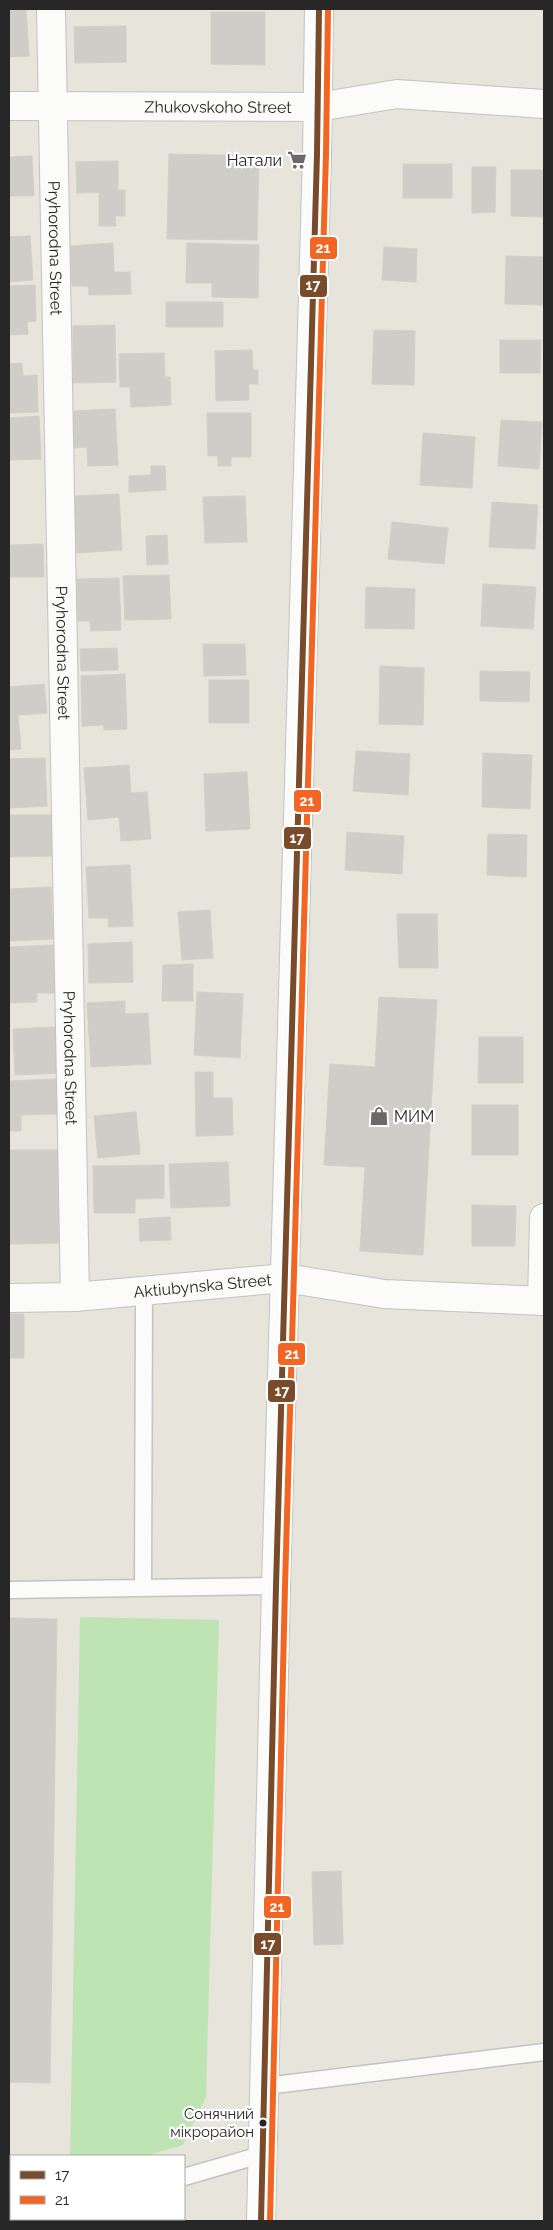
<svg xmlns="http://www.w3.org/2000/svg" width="553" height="2230" viewBox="0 0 553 2230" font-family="Raleway,sans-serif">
<rect width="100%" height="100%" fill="#e7e4dc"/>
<path fill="#bfe4b3" d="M80,1617L219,1620L206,2097L183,2145L146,2156H70Z"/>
<path fill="#cfcdc7" stroke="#d1cfc8" d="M9,9H26L29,56L9,57Z
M211,12H265V65L211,64Z
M126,26V62L75,63L74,27Z
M169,154L259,156L257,240L167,239Z
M32,156L34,196H9V157Z
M118,161V190H125V216H115L116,226H99V192L77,193L76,162Z
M403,164H452V198H403Z
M472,167H496L495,212L472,213Z
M511,170H544V217L511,216Z
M30,236L33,280L9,282V237Z
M113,243L114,272H130L131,294L89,295L88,286H72L70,246Z
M187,243L259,245L258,298L212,297V283H186Z
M384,247L417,249L416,282L382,280Z
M506,256L544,257V305L505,304Z
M35,285L36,321L27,322L28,334L9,335V286Z
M166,302H223V327H166Z
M115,325L116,382L73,383V326Z
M374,330L415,331L414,385L372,384Z
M500,340H541L540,373H500Z
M252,350L253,370H258V384H249V400L216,401L215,351Z
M164,353L165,377H170L171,405L131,407L130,387H120L119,354Z
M22,363L23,376L37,375L38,412L9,413V364Z
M115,409L118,465L88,466L87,447L74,448L72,411Z
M207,413H251V457H231V466H218V456H208Z
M39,416L41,459L9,460V418Z
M501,420L542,422L539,469L498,466Z
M423,433L475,437L472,488L420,485Z
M151,466H165L166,490L129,492V476L151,475Z
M119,494L122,550L77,553L74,496Z
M245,496L247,542L205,543L203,497Z
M492,502L538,505L535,549L489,547Z
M392,522L448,528L444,564L388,559Z
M167,535L168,564L147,565L146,536Z
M43,544L44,577H9V545Z
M169,575L171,619L125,620L123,576Z
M119,578L121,630L91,631L90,621H78L77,579Z
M483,584L536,587L533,629L481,626Z
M366,587L415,589L414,629L365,628Z
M203,644H245L246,675L204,676Z
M117,648L118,670L81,671L80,649Z
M380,666L424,668L423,725L379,724Z
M480,671L530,672L529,702L480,701Z
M125,674L127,729L104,730V725L82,726L81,676Z
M209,680H249V723H209Z
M44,684L47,713L18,715L21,749L9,750V687Z
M356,751L410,754L408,795L353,791Z
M483,753L532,755L530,809L482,807Z
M45,758L47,806L9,808V759Z
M129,765L131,793L147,792L151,839L121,841L119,817L88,820L84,768Z
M247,772L250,829L206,831L204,774Z
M9,815H51L52,856L9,857Z
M347,832L404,836L402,874L345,870Z
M488,834L527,835L526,877L487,875Z
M130,865L133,926L109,927L108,918H89L86,867Z
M51,887L53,939L9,941V889Z
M210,910L213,958L182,960L178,912Z
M397,914H437L438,968H399Z
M132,942L133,982L89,983L88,944Z
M53,945L55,993H37V1002L9,1003V947Z
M193,964V1001H162L163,965Z
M197,992L243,994L240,1058L194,1055Z
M379,997L437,1000L423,1255L360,1251L365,1167L324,1165L330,1064L375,1067Z
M125,1001V1014L148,1013L151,1064L91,1067L87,1003Z
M57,1027L60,1073L15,1075L13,1029Z
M479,1037H523V1083H478Z
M195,1072H213V1098H232L233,1135L196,1136Z
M56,1079L58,1114L21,1115V1131H9V1081Z
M472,1105H518V1155H472Z
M136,1112L140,1154L98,1158L94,1116Z
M9,1150H58L60,1243L9,1244Z
M228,1162L230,1206L171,1208L169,1164Z
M164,1165V1198L135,1199V1213H94L93,1166Z
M472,1205L516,1206L515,1246H472Z
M170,1217L171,1240L140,1241L139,1219Z
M9,1314H24V1358H9Z
M9,1618L57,1619L50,2083L9,2082Z
M341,1871L343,1944L314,1945L312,1872Z"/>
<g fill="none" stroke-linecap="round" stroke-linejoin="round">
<g stroke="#c4c2c2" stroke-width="19">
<path id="lane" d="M143,1588L144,1290
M9,1590L276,1586
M266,2086L544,2052
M184,2177L264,2154
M31,2221L40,2219"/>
</g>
<g stroke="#c4c2c2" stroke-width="30">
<g id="street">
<path id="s1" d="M51,9L75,1297"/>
<path id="s2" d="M9,106L318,107L397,94L544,104"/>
<path id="s3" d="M9,1298L75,1297L285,1278L384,1294L544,1301"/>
<path d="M542,1301L544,1218"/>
</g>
</g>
<g stroke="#c4c2c2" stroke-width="30">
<path id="secondary" d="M261,2221L276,1586L317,154L319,9"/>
</g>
<use href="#lane" stroke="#fbfbfa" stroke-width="16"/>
<use href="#street" stroke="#fbfbfa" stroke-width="28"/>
<use href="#secondary" stroke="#fbfbfa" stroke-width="28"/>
<g stroke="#fff" stroke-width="10">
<path id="bus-1" d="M261,2221L276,1586L317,154L319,9"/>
</g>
<g stroke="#fff" stroke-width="10">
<path id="bus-2" d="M270,2221L285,1586L326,154L328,9"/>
</g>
<use href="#bus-1" stroke="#7a4b2a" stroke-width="6"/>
<use href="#bus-2" stroke="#f26522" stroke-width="6"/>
</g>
<defs>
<g id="supermarket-bare" transform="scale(1.5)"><path d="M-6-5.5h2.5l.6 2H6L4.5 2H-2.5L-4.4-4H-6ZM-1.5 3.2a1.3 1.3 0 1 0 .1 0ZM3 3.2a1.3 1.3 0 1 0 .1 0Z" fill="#6a6966" stroke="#fff" stroke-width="2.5" paint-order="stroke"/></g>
<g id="shop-bare" transform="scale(1.5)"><path d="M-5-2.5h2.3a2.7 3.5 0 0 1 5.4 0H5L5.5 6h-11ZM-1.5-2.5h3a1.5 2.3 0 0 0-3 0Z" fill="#6a6966" stroke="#fff" stroke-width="2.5" paint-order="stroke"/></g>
</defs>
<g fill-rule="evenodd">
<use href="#supermarket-bare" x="297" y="160"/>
<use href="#shop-bare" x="379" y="1116"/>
</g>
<circle fill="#272727" stroke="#fff" stroke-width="2" cx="263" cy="2123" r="4.5"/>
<g text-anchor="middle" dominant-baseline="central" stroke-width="4.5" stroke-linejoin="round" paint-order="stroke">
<g font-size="15" fill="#272727" stroke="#fff" text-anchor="end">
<text x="254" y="2114">Сонячний<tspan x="254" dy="18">мікрорайон</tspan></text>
</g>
<g font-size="16" fill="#272727" stroke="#fff">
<text stroke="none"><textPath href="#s2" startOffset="209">Zhukovskoho Street</textPath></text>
<text stroke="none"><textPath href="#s1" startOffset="239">Pryhorodna Street</textPath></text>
<text stroke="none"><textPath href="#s1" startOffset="644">Pryhorodna Street</textPath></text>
<text stroke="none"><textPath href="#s1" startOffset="1049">Pryhorodna Street</textPath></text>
<text stroke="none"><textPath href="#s3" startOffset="194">Aktiubynska Street</textPath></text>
</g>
<g font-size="16" fill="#272727" stroke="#fff" text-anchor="end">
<text x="282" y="160">Натали</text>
<text x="394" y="1116" text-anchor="start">МИМ</text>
</g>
</g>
<g stroke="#fff" stroke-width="2">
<rect x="309" y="236" width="29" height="24" rx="5" fill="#f26522"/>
<rect x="299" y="274" width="29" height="24" rx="5" fill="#7a4b2a"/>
<rect x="293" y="789" width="29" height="24" rx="5" fill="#f26522"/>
<rect x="283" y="826" width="29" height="24" rx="5" fill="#7a4b2a"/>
<rect x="277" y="1342" width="29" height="24" rx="5" fill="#f26522"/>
<rect x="267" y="1379" width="29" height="24" rx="5" fill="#7a4b2a"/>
<rect x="263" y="1895" width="29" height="24" rx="5" fill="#f26522"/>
<rect x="253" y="1932" width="29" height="24" rx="5" fill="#7a4b2a"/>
</g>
<g font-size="14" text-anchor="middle" font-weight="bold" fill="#fff">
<text x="323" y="253">21</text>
<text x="313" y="290">17</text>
<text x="307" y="806">21</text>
<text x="297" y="843">17</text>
<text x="292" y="1359">21</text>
<text x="282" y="1396">17</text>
<text x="277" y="1912">21</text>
<text x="268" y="1949">17</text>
</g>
<rect width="553" height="2230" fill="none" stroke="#272727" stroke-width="20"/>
<rect x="10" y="2155" width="175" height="65" fill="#ffffff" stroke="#a9a9a9"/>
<rect x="20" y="2171" width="25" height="8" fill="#7a4b2a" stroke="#a9a9a9"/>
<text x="55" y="2180" font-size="15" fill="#272727">17</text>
<rect x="20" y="2196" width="25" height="8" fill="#f26522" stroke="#a9a9a9"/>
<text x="55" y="2205" font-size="15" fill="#272727">21</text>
</svg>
